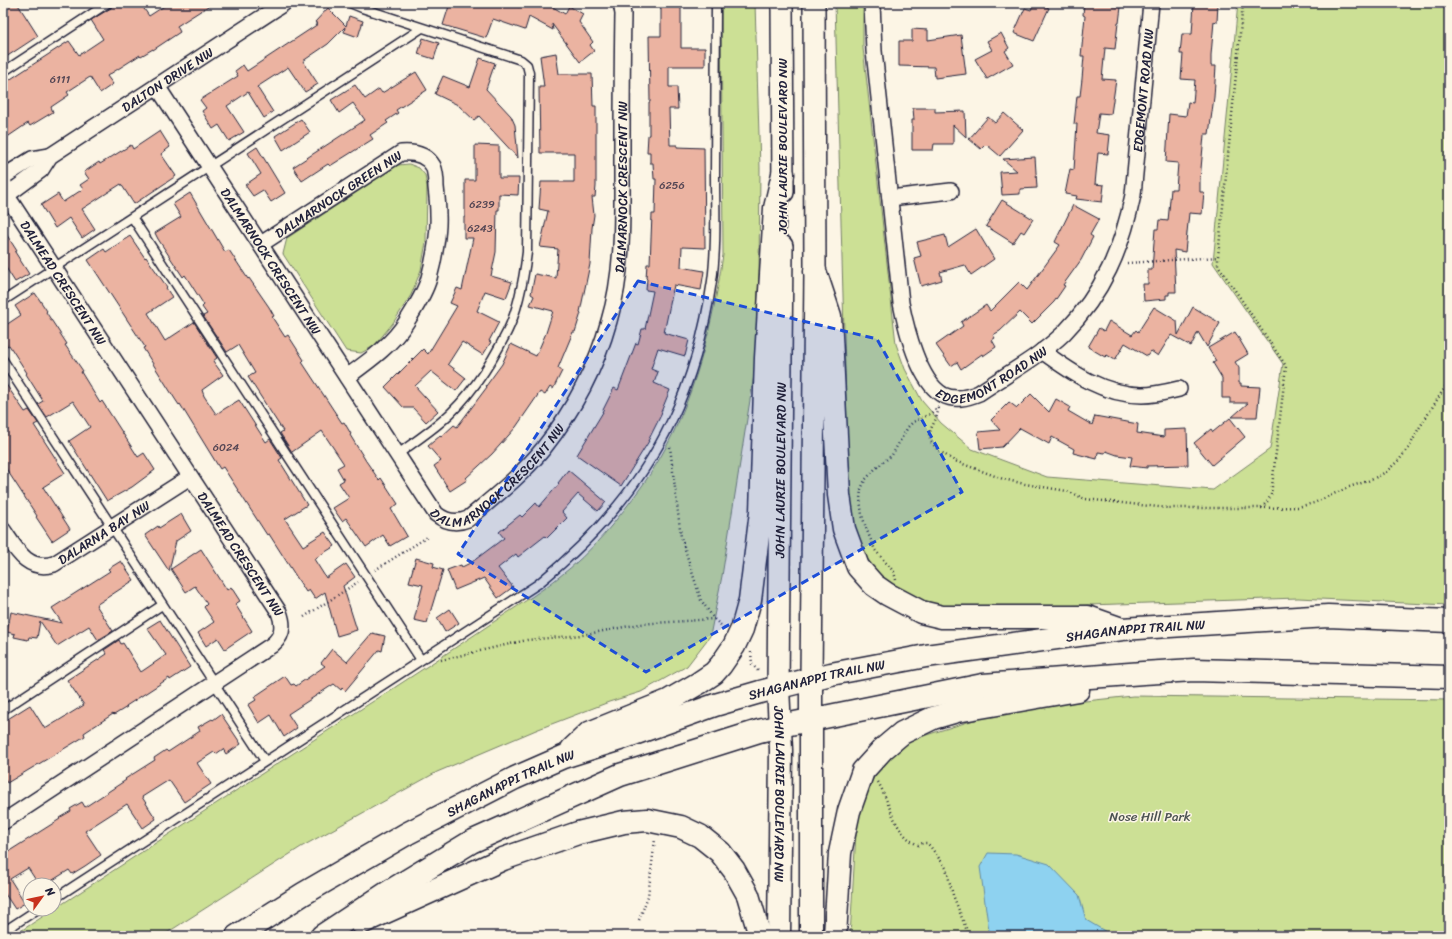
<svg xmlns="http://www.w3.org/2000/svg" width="1452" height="939" viewBox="0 0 1452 939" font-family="Sriracha,sans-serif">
<rect width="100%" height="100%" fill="#fcf5e5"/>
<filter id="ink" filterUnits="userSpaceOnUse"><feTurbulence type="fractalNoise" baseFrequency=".025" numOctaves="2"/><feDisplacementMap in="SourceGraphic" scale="8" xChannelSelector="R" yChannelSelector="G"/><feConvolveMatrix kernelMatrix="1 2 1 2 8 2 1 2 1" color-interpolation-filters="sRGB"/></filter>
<g filter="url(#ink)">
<path fill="#cce095" stroke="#778168" d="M721,3H755L760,168L759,274L754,375L722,576L710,636L687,666L641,692L609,702L536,730L437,772L301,847L162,936H13C128,861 243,786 358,711C407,680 455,648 504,615C522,603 542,591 559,577C591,553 618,519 642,486C690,419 711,336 723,255Z
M835,3H863V48L896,344L905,369L922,401L941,423L972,449L1047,477L1213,490L1270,449L1283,364L1213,263L1238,3H1449V605L1298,598L1058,606L946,607L908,596L876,572L864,553L849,514Z
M409,164L419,168L425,175L427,187L426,242L421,270L411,295L393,323L374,346L361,353L346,351L283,254L287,238L398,165Z
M1133,696L1449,700V936H850L857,815L868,788L876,774L884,762L902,746L920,737L1009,709Z"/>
<path fill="#8ed2f0" stroke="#638ca8" d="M988,853L1016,854L1049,864L1079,895L1086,920L1113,936H993L989,931L980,867Z"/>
<path fill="#ebb3a1" stroke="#22223b" d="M3,3H17L38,36L3,59Z
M113,3H140L149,16L169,3H213L177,26L180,32L153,50V49L141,56L140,55L107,76L113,84L100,93L90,77L67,92L69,95L51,107L53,112L30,126L28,123L3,140V84L69,41L79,55L103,39L91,20L111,8Z
M450,3H507L519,7L520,3H546L565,14L569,6L583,14L579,22L593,42L590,45L594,51L580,62L552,24L553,30L529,17L525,30L493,19L486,38L443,25Z
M661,3H681V48H705V66H669V87H677L678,109H669L670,145H677V147L704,148L705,248L682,247L681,267L704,271L701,290L674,285L664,333L689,340L685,356L658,348L651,369L658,372L654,383L670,390L661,412L662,413L648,441H649L621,486L577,455L603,412H602L614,388L618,390L636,343L638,344L642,329H645L653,291L646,290L647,279L646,278L647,264H650L652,214H655L656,179H654L653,163H650V152H647L648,135H649V102H650L649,36H661Z
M1034,3L1049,8L1034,41L1014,33L1025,8L1031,10Z
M1086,3H1113L1112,6L1121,7L1119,23H1118L1115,49L1105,48L1102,79L1116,80L1111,114L1099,113L1096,133L1110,135L1108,154L1098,153L1095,184L1104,185L1102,202L1076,199L1077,196L1065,194L1070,169L1074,170L1077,124H1074L1077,96H1080L1082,79L1084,56H1081L1085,16L1083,15L1084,4L1086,5Z
M1194,3H1218L1217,22L1214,21L1211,55V66H1216L1214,97L1209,134H1205L1204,135L1200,180V192H1204L1202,214L1189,213L1185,252L1174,250L1176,292H1169V295H1166V299L1144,301L1143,284H1148V270H1152L1155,229H1158L1159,220L1168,221L1171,189H1176L1178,163L1166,162L1169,114L1186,116L1188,102L1193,103L1195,80L1181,79L1183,54H1180L1182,34H1192Z
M328,8L346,26L349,16L363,21L358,37L344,32L345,27L328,44L303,61L318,84L305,92L288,67L257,87L273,112L264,118L248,92L227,106L244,132L229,141L219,125L213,129L202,111L206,108L200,100L238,76L235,71L243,65L247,71L318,24L315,22Z
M912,29L928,30V40L961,35L966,74L935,78L934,67L899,66V41H912Z
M1001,33L1009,48L1005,51L1013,64L987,79L975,59L992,50L987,41Z
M423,38L439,43L434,59L418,54Z
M556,53L559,74H592L593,106H596V186L595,197H592L594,215L592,228L590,264L580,312L581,313L575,332H573L558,368L562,371L553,389L550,387L545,395L540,392L516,427L492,454L466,478L467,480L450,491L434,466L441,461L428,446L440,436L441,437L454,425L457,427L487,387L486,386L502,364L511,344L536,356L546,333L553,311L530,305L534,296L531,294L535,274L556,278L558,249L540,247L548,211L539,209L541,182H574V153H540L539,87H544L540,56Z
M480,58L495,63L486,89L511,116L515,125L518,158L479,116L474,120L458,105L435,94L443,76L470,87Z
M416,72L427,90L396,110L398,113L386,121L388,123L370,135L373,139L330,166L328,164L302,181L293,167L365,120L353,103L339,113L331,100L355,85L365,99L379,89L382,93Z
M913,108H935V112L965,111L966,137L953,125V144H934L933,150H912V120H914Z
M1004,113L1023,130L1000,156L987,145L986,146L985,145L981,149L969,139L988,117L995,123Z
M301,119L310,132L283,150L275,136Z
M160,131L170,147L161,154L176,176L134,204L121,184L82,209L95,229L82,238L69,218L55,228L41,205L58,194L63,202L83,189L80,185L89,179L84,172L99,162L100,164L131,145L133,149Z
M475,145L499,146V178H519L518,195L499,194V210H497L496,252L491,276L512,282L506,298L485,291L477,311L499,322L489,341L491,342L483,355L462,342L448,364L466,378L456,391L431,371L415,386L438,411L426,422L413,408H404L385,387L423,349L428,354L457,306L450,303L457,288L462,290L473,238H464V217H465V180H475Z
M257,147L285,193L271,202L263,190L253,196L245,185L261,174L248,153Z
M1035,157L1037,188L1020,189V194L1002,195L1000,172L1017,171L1003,159Z
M190,193L225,252L229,250L248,279L249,278L269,307L274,316L272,317L285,337L288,335L304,360L302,362L342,423L344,422L351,434L350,435L366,461L379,480L381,478L398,504L391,509L407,536L390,546L383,535L366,547L346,518L342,521L333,508L349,498L339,483L344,480L337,468L344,464L322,431L292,452L280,433L283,431L248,377L255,373L238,345L227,352L203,316L207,314L202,307L204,305L185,275L183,277L158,239L155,233L181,217L173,204Z
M1002,200L1033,219L1024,233L1021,231L1013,243L986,226Z
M1073,205L1099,219L1090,235L1093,237L1081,260L1063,285L1065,286L1054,302L1032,324L1020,312L1000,331L993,335L995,338L992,340L996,347L983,356L982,354L961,369L957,362L951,366L936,345L963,326L961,322L986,305L990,311L1019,282L1027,290L1060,245L1055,242Z
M3,229L17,251L15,252L29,274L15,282L3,263Z
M976,229L994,259L971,275L965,265L940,272L942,280L921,286L914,258L921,256L917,242L945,235L948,247Z
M130,236L145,258L146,257L167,287L166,288L172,297L148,313L165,341L194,322L217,358L213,361L223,375L202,390L204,396L216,414L239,400L266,442L270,439L282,458L279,460L307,505L285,519L303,546L325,532L335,546L314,559L326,578L346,564L355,577L343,586L357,630L337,636L325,592L315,599L309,590L306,592L269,534L267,535L223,467L220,469L180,404L179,405L175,399L143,348L145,347L88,260L104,249L106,252Z
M35,293L47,311L46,312L67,344L65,345L83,371L81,372L100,403L102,401L138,457L144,453L155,470L132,487L107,501L69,441L90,427L73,401L47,417L38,404L43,401L26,374L27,373L9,345L7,346L3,340V327L21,315L15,306Z
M1154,307L1177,321L1178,335L1193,307L1220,323L1207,347L1198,332L1191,346L1171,335L1158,356L1151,351L1147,356L1125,343L1115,360L1107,355L1105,357L1088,347L1099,328L1104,331L1109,321L1132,335L1136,330L1138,332Z
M1235,332L1248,354L1235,362L1239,368V383H1241V386L1260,387L1257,417H1232L1248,403H1230V398H1222V378L1213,363L1216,361L1208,348Z
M3,380L25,412L29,410L38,423L34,425L65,473L43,487L70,529L52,541L36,517L37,516L3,464Z
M1031,394L1049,412L1056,399L1070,407L1068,411L1092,425L1095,416L1138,424L1137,433L1164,437V430L1187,429L1188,465L1147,466V468L1130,466L1132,457L1117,455L1106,451L1105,453L1098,452L1097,459L1073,453L1074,449L1052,437L1049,444L1020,428L1002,447L980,449L978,432L1000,430L991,420L1009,402L1017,408Z
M1230,418L1245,437L1212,465L1194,443L1211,429L1213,432Z
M568,470L606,502L598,511L578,494L562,512L567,518L547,538L545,536L518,557L516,554L498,568L513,587L498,598L484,578L455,590L447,570L461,565L462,567L472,562L504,538L499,532L520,515L522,517L536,503L539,507L559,484L558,483Z
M181,514L191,531L176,541L169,571L145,535L158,526L159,528Z
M201,549L227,590L231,587L240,601L235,604L252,631L225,649L218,638L206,646L198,633L214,622L204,607L207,604L195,586L186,592L171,569Z
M416,558L434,563L433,567L443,570L427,623L414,620L423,585L409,582Z
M121,561L134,580L96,605L113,631L98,640L89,626L57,646L40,621L37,638L29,637L28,640L14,637L15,634L7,632L11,612L62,623L52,608L110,571L108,569Z
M450,609L459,623L445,632L437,618Z
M160,620L190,667L170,680L169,678L126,706L127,707L114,715L113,714L84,733L85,736L72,744L7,783L3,776V722L30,705L45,729L84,705L67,680L107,654L104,650L119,640L121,644L123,643L141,672L166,655L147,628Z
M372,633L385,636L382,651L379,650L345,691L342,688L341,690L334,684L288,714L297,728L284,737L271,715L259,723L248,705L256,700L254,697L285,676L291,685L294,684L296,686L325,666L321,663L332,649L347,662Z
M221,714L241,744L226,754L223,749L216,754L214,752L197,763L211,784L184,802L169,780L142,797L156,819L143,828L127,804L85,831L101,855L85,866L72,874L69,870L45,885H39L28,868L10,879L25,903L15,909L3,891V855L60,819L59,818L71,811L70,809L82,802L85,807L126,780L125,779L155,760L154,758L166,750L168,752L200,731L198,727L212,719L213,720Z"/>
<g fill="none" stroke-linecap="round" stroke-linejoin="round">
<g stroke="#22223b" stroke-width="11">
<path id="lane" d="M350,3L362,8L521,60L527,65L529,73L527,252C524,277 518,310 507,332C491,364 469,398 442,421C428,433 413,443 398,454
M3,72L108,3
M132,217L421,660
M3,301L422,28
M3,360L265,761
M3,710L162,605
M54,899L538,584C592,540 641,485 671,422C692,378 705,329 712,281C717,246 715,208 715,173C715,116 716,60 716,3
M3,932L38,909"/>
</g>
<g stroke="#22223b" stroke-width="18">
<g id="street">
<path id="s1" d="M872,3L874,51L901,303C906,328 919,382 943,395C955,401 967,398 979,393C1007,374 1039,357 1064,333C1103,293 1122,249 1133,195L1151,3"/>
<path id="s2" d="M157,86L436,514C446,522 456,524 468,519C494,497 521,476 543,449C573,411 596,368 609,321C624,271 622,217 622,165C622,115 622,65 623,14L621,3"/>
<path d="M3,177L32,159L50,156"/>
<path id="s3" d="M3,179L7,196L279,612C284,625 283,636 272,645L3,822"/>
<path id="s4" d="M3,198L41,170L50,156L284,3"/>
<path d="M890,198L951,191"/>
<path id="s5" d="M261,244L401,153C414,152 426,154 433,166C436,173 436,180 436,187C437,196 438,206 438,215C439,232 434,260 429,278C425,293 415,308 407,321C393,344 369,361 347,377"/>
<path d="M1042,351C1072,373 1104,395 1142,395C1155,395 1167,392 1179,389"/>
<path id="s6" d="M3,530C16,549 27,572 54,564L190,477"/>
</g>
</g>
<g stroke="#22223b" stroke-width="24">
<g id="secondary">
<path d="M782,3L783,192"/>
<path d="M811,679L815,271L814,3"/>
<path id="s7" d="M778,687L782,246"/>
</g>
</g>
<g stroke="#22223b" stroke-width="25">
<g id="primary">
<path d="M815,271L830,316L839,495L844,529L858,567L874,585L887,594L921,612L942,617H1088L1119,628"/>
<path d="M811,679V936"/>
<path id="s8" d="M778,687L781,750L779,936"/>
<path d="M572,749L589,733L668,701L699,683L714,673L721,665L734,646L742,629L750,600L761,512L766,358L775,208L783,174"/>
<path d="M361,923L503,859L578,833L624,822L647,820L681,827L700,836L720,852L734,870L748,895L760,936"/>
<path id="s9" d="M237,936L303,894L408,833L515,778L563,757L620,739L715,705L760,692L831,674L926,656L1122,629L1328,616L1449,621"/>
<path d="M322,936L387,893L471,842L620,775L759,731L780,726L983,685L1143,673L1194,670L1449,677"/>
<path d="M835,936L840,853L849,811L863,771L883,749L902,733L933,718L957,711L1078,690"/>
</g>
</g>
<path stroke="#22223b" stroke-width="2.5" stroke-dasharray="1 3" stroke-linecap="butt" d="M1127,263L1218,257L1243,3
M938,408C938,420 931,424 929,436L931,442L939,451L955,461L1003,479L1025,484L1067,491L1085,499L1168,508H1261L1267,502L1271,495L1286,366L1218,265V257
M670,447L681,537L701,600L714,619L724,628
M1261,508L1298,507L1314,503L1349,487L1371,480L1386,472L1399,460L1410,446L1418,430L1449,381
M375,570L429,536
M896,580L894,572L875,550L866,528L862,515L860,499L861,489L865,480L875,469L892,455L908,427L913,422L930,414L938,407
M304,617L358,582
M751,652L752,664L758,671
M441,660L527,640L582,635L640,624L714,619
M878,782C891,804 893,833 918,845L923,843H927L930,846L946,868L953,895L969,936
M639,920L648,896L655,839"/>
<use href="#lane" stroke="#fcf5e5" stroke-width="8"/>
<use href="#street" stroke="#fcf5e5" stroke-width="15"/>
<use href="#secondary" stroke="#fcf5e5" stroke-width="21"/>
<use href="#primary" stroke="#fcf5e5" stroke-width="22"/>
</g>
</g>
<path fill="#1d4ed8" fill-opacity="0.2" stroke="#1d4ed8" stroke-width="3" stroke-dasharray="8 5" stroke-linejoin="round" d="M638,281L877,339L962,492L646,672L458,554Z"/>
<g text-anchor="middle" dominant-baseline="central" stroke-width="3" stroke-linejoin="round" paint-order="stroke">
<g font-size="11" fill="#544654">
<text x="60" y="79">6111</text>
<text x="672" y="185">6256</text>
<text x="482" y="204">6239</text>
<text x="480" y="228">6243</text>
<text x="226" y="447">6024</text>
</g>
<g font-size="13" fill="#22223b" stroke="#fcf5e5">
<text stroke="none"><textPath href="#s4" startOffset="204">DALTON DRIVE NW</textPath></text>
<text stroke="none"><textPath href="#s1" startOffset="808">EDGEMONT ROAD NW</textPath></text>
<text transform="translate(782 146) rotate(-90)">JOHN LAURIE BOULEVARD NW</text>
<text stroke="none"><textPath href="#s2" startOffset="928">DALMARNOCK CRESCENT NW</textPath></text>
<text stroke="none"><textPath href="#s5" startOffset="92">DALMARNOCK GREEN NW</textPath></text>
<text stroke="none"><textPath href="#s2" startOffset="209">DALMARNOCK CRESCENT NW</textPath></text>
<text stroke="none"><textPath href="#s3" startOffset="121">DALMEAD CRESCENT NW</textPath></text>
<text stroke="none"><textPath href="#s1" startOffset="460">EDGEMONT ROAD NW</textPath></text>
<text stroke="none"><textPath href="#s2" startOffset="592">DALMARNOCK CRESCENT NW</textPath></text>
<text stroke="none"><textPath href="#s7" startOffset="217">JOHN LAURIE BOULEVARD NW</textPath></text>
<text stroke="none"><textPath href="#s6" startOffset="126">DALARNA BAY NW</textPath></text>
<text stroke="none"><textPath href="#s3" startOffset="445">DALMEAD CRESCENT NW</textPath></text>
<text stroke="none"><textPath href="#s9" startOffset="961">SHAGANAPPI TRAIL NW</textPath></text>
<text stroke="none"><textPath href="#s9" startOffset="638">SHAGANAPPI TRAIL NW</textPath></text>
<text stroke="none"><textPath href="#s9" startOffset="314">SHAGANAPPI TRAIL NW</textPath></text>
<text stroke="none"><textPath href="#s8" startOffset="107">JOHN LAURIE BOULEVARD NW</textPath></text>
</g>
<g font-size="13" fill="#4c5252" stroke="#fcf5e5">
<text x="1150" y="816">Nose Hill Park</text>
</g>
</g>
<rect width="1452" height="939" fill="none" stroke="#fcf5e5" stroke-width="16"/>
<rect x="8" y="8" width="1436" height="923" fill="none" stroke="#22223b" stroke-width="1.5" filter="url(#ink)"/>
<g transform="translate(42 897) rotate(57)"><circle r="19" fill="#fcf5e5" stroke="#a5a1a1"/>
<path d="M0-3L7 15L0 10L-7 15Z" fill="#c8321e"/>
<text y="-6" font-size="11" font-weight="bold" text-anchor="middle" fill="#22223b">N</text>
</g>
</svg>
